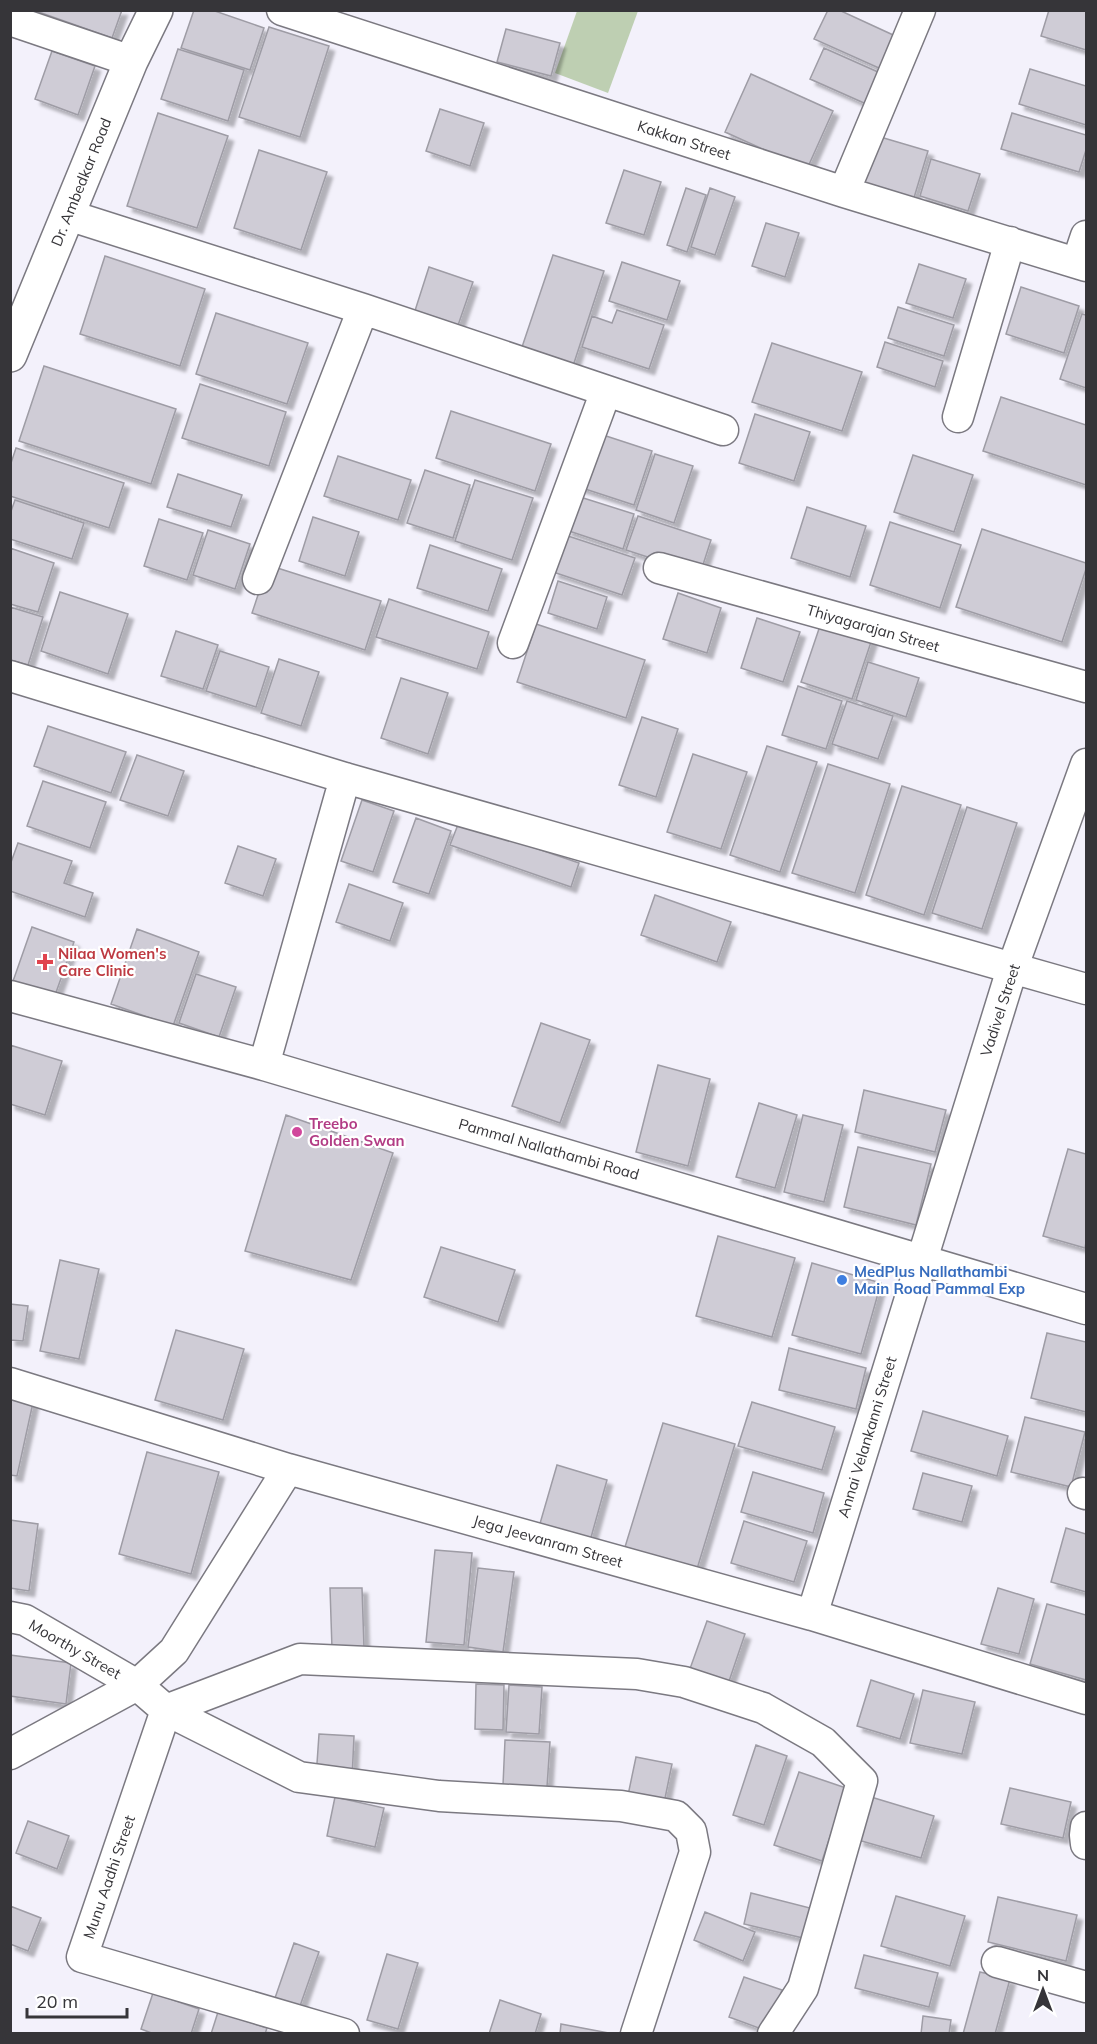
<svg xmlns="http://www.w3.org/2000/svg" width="1097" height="2044" viewBox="0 0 1097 2044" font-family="Mulish,sans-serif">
<defs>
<filter id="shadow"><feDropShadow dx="5.5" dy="5.5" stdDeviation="1.5" flood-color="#0004"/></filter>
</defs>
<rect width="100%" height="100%" fill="#f3f1fb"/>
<path fill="#becfb2" d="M577,11H638L608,93L555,73Z"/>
<path fill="#cfccd6" stroke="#9e9ca5" stroke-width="1.5" filter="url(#shadow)" d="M33,10H122L112,38Z
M194,10H212L264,28L250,70L181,48Z
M828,10H839L904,40L890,73L814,39Z
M1049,10H1086V50L1041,36Z
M269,27L329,46L300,137L239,117Z
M506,29L560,43L551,76L497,62Z
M824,48L887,76L873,107L810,79Z
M178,49L244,70L228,121L161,99Z
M52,51L95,66L78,115L35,99Z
M1030,69L1086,86V125L1019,104Z
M751,74L833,111L807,169L725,132Z
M440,109L484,123L470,166L426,151Z
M158,113L228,136L197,228L127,206Z
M1012,113L1086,135V150L1079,172L1001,149Z
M877,136L928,151L913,201L862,186Z
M259,150L327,172L301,250L234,228Z
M931,159L980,174L968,211L920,196Z
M624,170L661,182L644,235L606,223Z
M686,188L706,195L687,252L667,245Z
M710,188L735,197L715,255L691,247Z
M766,223L799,233L785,277L752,266Z
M553,255L604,271L573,366L521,350Z
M105,256L205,289L180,366L80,334Z
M622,262L680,281L667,320L609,301Z
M919,264L966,279L953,318L906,303Z
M429,267L473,282L455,334L412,320Z
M1021,287L1079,306L1064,353L1006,334Z
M898,307L954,325L944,356L888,338Z
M617,310L664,325L649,369L582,347L592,316L612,323Z
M216,313L308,343L287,404L196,374Z
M1082,314L1086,315V388L1060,379Z
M885,342L943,361L935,387L877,367Z
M772,343L862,372L842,431L752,402Z
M44,366L176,409L151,484L19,441Z
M200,384L286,412L269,466L182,438Z
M1001,397L1086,425V485L983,451Z
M451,411L551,444L535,491L436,458Z
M755,414L810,432L794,481L739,463Z
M597,433L652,451L634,505L579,487Z
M16,448L124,483L109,528L10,496V466Z
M655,454L693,466L674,523L636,510Z
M913,455L973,475L954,532L894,512Z
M338,456L411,480L398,520L324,496Z
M425,470L470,485L453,538L407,523Z
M178,474L242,495L231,527L167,507Z
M475,480L533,498L512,560L455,541Z
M577,496L634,514L623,549L566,530Z
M15,500L84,523L72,559L10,539V514Z
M807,507L866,526L850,577L791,558Z
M638,516L711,540L700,574L626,550Z
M313,517L359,532L345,576L299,561Z
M159,519L203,533L187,580L144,566Z
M890,522L961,545L940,608L870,585Z
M982,529L1086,563V569L1062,642L956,607Z
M208,530L250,544L235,589L193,575Z
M565,535L635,558L622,595L553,572Z
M430,545L502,569L488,611L417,588Z
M10,548L54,563L38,612L10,604Z
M268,565L381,601L365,650L252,613Z
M558,581L607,597L597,629L548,613Z
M60,592L128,614L108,674L41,651Z
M678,593L721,608L707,653L663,639Z
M389,599L489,632L477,669L376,637Z
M10,607L43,617L28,665L10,660Z
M823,617L874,633L852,699L801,682Z
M757,618L800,632L783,682L741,668Z
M536,624L645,660L626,718L517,682Z
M176,631L218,645L203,689L161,676Z
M220,651L269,667L256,707L206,691Z
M279,659L319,672L301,726L261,713Z
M868,662L919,678L906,717L856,700Z
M401,678L448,693L428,754L381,738Z
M798,686L842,701L826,749L782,735Z
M847,701L893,716L878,759L832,744Z
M642,717L678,729L656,797L619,785Z
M48,726L126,752L111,793L34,766Z
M767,746L817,762L780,872L730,855Z
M693,754L747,772L721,849L667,832Z
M137,755L184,771L168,816L120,800Z
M828,764L890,784L855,893L792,873Z
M43,781L106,802L90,848L27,826Z
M902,786L961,805L924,915L866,895Z
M362,800L394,811L373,872L341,861Z
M967,807L1017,823L982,929L932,913Z
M416,818L451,831L429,894L393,882Z
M459,822L579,863L571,887L450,845Z
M18,843L72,861L64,883L93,893L85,917L10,891V865Z
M238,846L276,859L263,896L225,883Z
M349,884L403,903L390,941L336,922Z
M655,895L731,922L717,962L641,935Z
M32,927L74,942L54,998L12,984Z
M137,929L199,952L173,1026L111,1004Z
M196,974L236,987L219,1037L179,1023Z
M541,1023L590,1040L560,1123L512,1106Z
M10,1045L62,1061L45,1115L10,1104Z
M658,1065L710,1079L688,1166L636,1152Z
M864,1090L946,1110L935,1152L855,1132Z
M759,1103L797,1115L775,1188L736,1177Z
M286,1115L393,1153L351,1280L245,1251Z
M803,1115L843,1125L824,1202L784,1192Z
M858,1147L931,1164L916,1225L844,1207Z
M1068,1149L1086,1154V1242L1085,1248L1043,1236Z
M718,1236L795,1258L772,1337L696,1316Z
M441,1247L515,1270L498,1322L424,1297Z
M60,1260L99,1269L79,1359L40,1351Z
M812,1263L881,1283L861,1354L792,1335Z
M10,1304L28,1306L23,1341L10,1340Z
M176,1330L244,1349L223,1420L155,1400Z
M1047,1333L1086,1342V1412L1031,1398Z
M789,1348L866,1368L856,1409L779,1390Z
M10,1393L34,1398L17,1476L10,1475Z
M752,1402L835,1427L822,1470L738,1446Z
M923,1411L1008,1436L997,1476L911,1451Z
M1025,1417L1085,1432L1071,1487L1011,1472Z
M663,1423L735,1444L697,1569L625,1547Z
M147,1452L219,1472L191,1574L119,1554Z
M557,1465L607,1480L590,1541L539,1527Z
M753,1472L824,1493L813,1533L741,1512Z
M923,1473L972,1486L962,1522L913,1509Z
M10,1520L38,1524L29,1591L10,1588Z
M744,1521L807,1541L794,1582L731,1563Z
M1066,1528L1086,1534V1592L1051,1582Z
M435,1550L472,1553L464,1645L426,1642Z
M478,1568L514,1572L503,1652L468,1647Z
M330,1588H362L364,1648L332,1649Z
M998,1588L1034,1599L1019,1654L981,1644Z
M1047,1604L1086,1615V1680L1030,1664Z
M707,1621L745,1634L725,1693L686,1680Z
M10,1655L71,1663L66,1704L10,1696Z
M871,1680L914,1694L900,1739L857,1726Z
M476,1684L504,1685L503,1730L475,1729Z
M509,1685L542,1687L539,1734L506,1732Z
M923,1690L975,1702L962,1754L910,1743Z
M319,1734L354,1736L352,1779L316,1778Z
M505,1740L550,1742L547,1787L503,1785Z
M756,1745L787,1756L764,1825L733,1815Z
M636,1757L672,1764L663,1808L627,1800Z
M799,1772L846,1788L822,1861L774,1845Z
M1010,1788L1071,1802L1063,1838L1001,1824Z
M335,1797L384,1808L375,1847L327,1836Z
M871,1797L934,1816L921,1858L858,1840Z
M28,1821L69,1836L57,1869L16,1853Z
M751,1893L810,1908L803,1938L744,1924Z
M896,1896L965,1916L950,1966L881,1946Z
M998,1897L1077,1915L1066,1961L988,1942Z
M10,1906L41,1918L28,1951L10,1944Z
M705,1912L755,1932L743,1961L694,1940Z
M294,1943L319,1952L300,2006L275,1998Z
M387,1954L418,1963L398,2029L367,2020Z
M864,1955L938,1973L929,2007L855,1988Z
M980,1972L1010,1979L995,2034H963Z
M744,1977L782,1990L767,2031L729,2017Z
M153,1993L199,2009L191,2034H154L141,2029Z
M500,2000L541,2014L535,2034H489Z
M218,2012L267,2028L265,2034H211Z
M923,2016L951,2020L949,2034H921Z
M561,2024L614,2034H560Z"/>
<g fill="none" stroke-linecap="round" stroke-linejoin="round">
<g stroke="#7b7981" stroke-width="33">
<path id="minor" d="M282,10L844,192L1086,266
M10,20L131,61
M844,192L920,10
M68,215L363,309L723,430
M1077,263L1086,236
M958,417L1010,242
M659,568L1086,687
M258,579L363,309
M513,643L606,391
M10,676L345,778L1086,989
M10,996L264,1065L1086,1309
M264,1065L345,778
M10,1383L288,1469L812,1615L1086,1699
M1083,1493L1086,1494
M812,1615L1012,969L1086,764
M10,1617L25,1620L137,1685L166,1710L299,1777L439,1796L621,1806L676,1816L691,1831L695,1852L636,2034
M166,1710L300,1659L637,1674L684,1682L763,1708L823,1742L862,1781L803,1988L773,2034
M166,1710L82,1957L344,2034
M10,1754L137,1685L174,1651L288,1469
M1086,1827L1085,1835L1086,1844
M997,1962L1086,1987"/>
</g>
<g stroke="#7b7981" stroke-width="36">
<path id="tertiary" d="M10,355L131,61L156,10"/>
</g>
<use href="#minor" stroke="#fff" stroke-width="30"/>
<use href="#tertiary" stroke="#fff" stroke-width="33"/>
</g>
<path fill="#e0444e" stroke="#fff" stroke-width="2" d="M42 953h6v6h6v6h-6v6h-6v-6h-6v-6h6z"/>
<circle fill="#d1479c" stroke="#fff" stroke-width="2" cx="297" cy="1132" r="6"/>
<circle fill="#3f7fe0" stroke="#fff" stroke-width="2" cx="842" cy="1280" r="6"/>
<g text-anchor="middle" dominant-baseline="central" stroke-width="4.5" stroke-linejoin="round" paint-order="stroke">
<g font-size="15" fill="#363539" stroke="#fff">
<text transform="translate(684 140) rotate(18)">Kakkan Street</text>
<text transform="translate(81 182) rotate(-68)">Dr. Ambedkar Road</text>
<text transform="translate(873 628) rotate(16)">Thiyagarajan Street</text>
<text transform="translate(1000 1010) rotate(-72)">Vadivel Street</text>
<text transform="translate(549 1149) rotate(16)">Pammal Nallathambi Road</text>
<text transform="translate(867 1437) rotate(-73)">Annai Velankanni Street</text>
<text transform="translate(548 1541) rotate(16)">Jega Jeevanram Street</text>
<text transform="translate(75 1649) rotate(30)">Moorthy Street</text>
<text transform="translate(109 1877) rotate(-71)">Munu Aadhi Street</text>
</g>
<g font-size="15" font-weight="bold" fill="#be3a42" stroke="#fff" text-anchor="start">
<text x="58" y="953">Nilaa Women's<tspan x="58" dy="17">Care Clinic</tspan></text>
</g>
<g font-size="15" font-weight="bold" fill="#b23c85" stroke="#fff" text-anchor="start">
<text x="309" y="1123">Treebo<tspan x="309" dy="17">Golden Swan</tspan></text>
</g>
<g font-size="15" font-weight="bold" fill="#366cbe" stroke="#fff" text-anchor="start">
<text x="854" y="1271">MedPlus Nallathambi<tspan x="854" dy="17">Main Road Pammal Exp</tspan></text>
</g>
</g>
<rect width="1097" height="2044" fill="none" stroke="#363539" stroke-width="24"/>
<g transform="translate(1043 1990)" stroke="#ffffff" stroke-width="4.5" paint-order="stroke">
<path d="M0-4.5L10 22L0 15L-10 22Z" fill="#363539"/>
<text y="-9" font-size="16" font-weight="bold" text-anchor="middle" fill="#363539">N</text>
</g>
<path d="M27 2008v9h100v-9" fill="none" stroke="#363539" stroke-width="3"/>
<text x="36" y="2008" font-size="18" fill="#363539" stroke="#ffffff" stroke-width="4.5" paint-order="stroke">20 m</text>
</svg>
